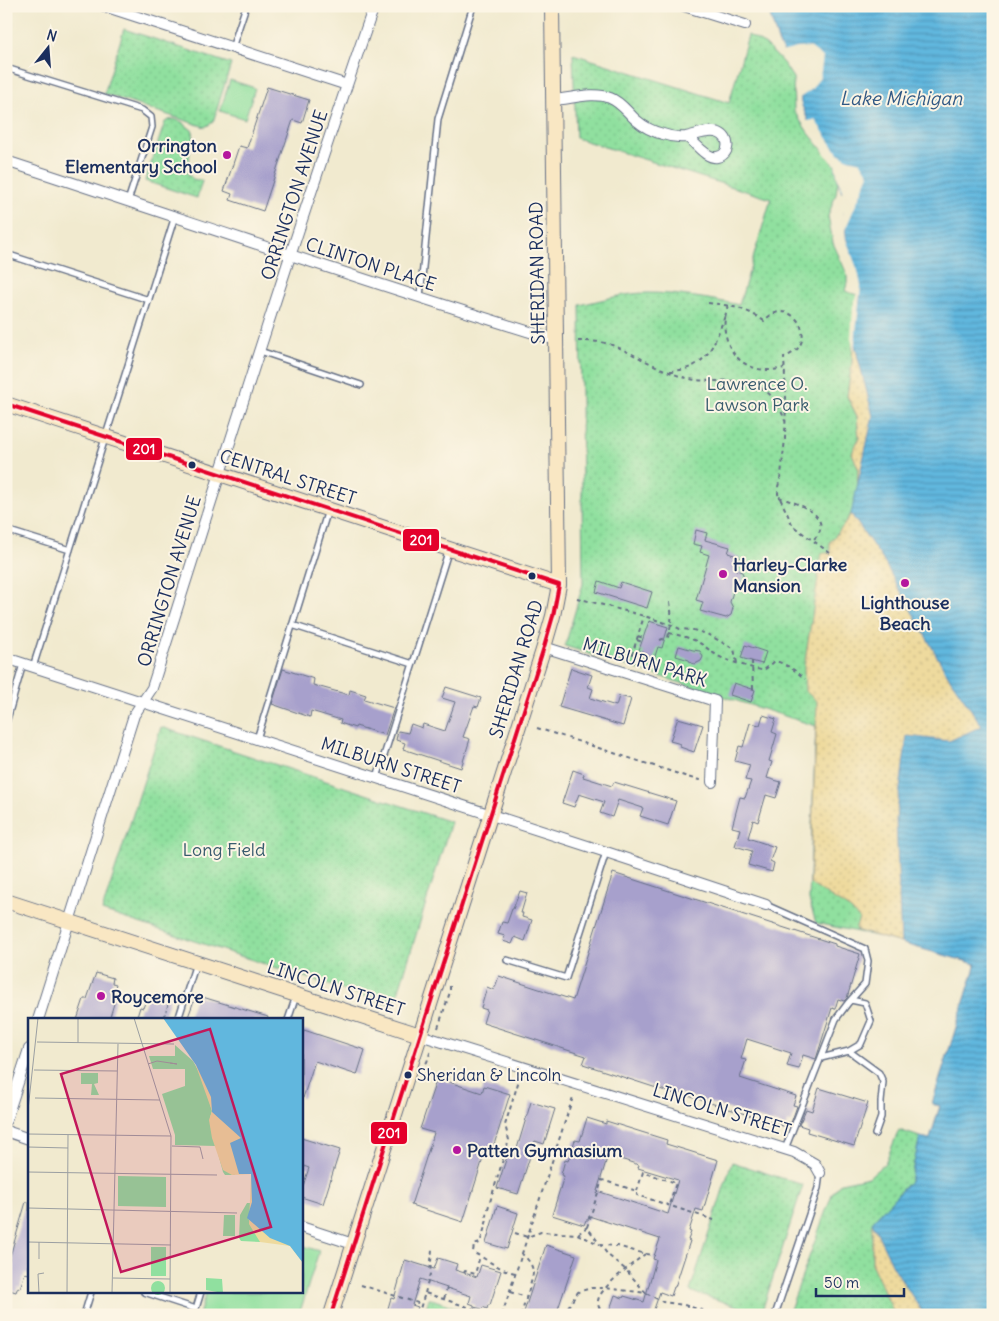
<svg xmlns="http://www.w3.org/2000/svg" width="999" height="1321" viewBox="0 0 999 1321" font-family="Delius,sans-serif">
<defs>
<pattern id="grass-dots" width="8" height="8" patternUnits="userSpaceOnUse" patternTransform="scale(1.25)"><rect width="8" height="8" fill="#90e09f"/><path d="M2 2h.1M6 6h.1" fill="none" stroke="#7cc08b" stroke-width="1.8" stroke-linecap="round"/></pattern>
<pattern id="sand-dots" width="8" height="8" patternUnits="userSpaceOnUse" patternTransform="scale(1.25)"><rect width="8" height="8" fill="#eeda9e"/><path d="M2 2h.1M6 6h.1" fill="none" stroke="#ccbb8a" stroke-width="1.8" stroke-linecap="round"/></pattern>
<pattern id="water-rules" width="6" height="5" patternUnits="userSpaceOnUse" patternTransform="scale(1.25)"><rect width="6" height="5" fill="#61b7de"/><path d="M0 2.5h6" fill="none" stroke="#4f95b7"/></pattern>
</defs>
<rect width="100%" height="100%" fill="#fcf5e5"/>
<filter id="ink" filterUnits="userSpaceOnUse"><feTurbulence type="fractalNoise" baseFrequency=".02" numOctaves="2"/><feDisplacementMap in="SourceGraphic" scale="10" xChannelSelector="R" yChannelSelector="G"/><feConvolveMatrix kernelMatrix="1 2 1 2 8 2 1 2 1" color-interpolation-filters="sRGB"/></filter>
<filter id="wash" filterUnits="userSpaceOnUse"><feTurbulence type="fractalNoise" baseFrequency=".0096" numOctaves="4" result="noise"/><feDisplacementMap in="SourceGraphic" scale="20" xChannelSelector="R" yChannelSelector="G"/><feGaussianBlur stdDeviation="1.12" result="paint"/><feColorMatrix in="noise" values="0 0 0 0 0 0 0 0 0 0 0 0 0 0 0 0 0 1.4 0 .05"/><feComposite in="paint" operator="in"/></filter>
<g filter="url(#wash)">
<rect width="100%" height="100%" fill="#f1eacf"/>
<path fill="url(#grass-dots)" stroke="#56887e" d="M124,29L231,64L213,122L205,127L104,94Z
M748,35L766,45L784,64L793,78L794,111L807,131L835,165L838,180L836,194L828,216L833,243L847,274V283L845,291L860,296L853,338L852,363L847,396L857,416L859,438L853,453L858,468L857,504L844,525L830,542L876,936L816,923L809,900L816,726L565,646L583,584L580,305C602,300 625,293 648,293C676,293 711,299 739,305L771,199L576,138L573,54L729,103Z
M174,119L182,122L193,131L194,142L190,149L189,162L186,168V172L193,179L202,181L197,198L145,181L165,122L169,120Z
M161,727L451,822L394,1006L102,911Z
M899,1130L920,1137L910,1181L872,1222L911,1315H788L832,1194L841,1183L869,1177L885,1163Z
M732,1162L803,1185L761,1314L690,1291Z
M429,1298L477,1315H424Z"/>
<path fill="url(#sand-dots)" stroke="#84847e" d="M845,227L913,275L993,784V1315H895L872,1265V1222L910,1181L920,1137L930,1139L940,1106L932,1104L976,964L855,930L859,919L851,910L810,884L817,701L805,691L804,667L822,553H830V542L844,525L857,504L858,468L852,453L859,438L857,416L847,396L852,363L853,338L860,296L846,239Z"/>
<path fill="#90e09f" stroke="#56887e" d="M230,80L255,88L245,119L220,111Z
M301,1245L319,1251L299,1315H199L206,1292H301Z"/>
<path fill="url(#water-rules)" stroke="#3e739e" d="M767,6H993V1315H924L893,1266L872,1222L910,1181L920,1137L930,1139L940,1106L932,1104L976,964L901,943L896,819L907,736L949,741L982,726L947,674L883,560L851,514L873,416L853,338L860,296L846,239L843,195L838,180L835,165L809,123L801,103L800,76L779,44Z"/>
<path fill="#f1eacf" d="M810,47L823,57L820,77L811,90L798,99L797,77L781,52L797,48Z
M815,120L838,153L848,159L861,162L869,174L845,230L846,239L858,271L861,286L854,352L851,338L853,306L857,296L856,287L848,276L841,258L844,239L842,227L844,216L840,195L843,190L838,180L835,165L825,154L806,121Z"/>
<g id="blocks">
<path fill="#a7a0cc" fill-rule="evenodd" d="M267,87L309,100L302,123L293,120L263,211L230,200L232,194L224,191L239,146L247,148Z
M696,530L707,533L705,540L730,547L728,553L740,557L736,570L742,572L744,577L742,583L734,588L730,602L733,608L731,615L726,618L700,611L703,602L696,600L709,555L700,552L702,546L693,544Z
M599,581L619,588L621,582L652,592L647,608L596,592Z
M649,621L668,627L662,648L658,647L653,662L641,659L644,652L639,650Z
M745,645L766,652L762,664L741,658Z
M679,646L693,650L700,651L703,657L701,661L695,664L691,663L689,660L676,656Z
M571,668L592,675L588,687L593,689L590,698L616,706L619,696L631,699L623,726L559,707Z
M283,669L314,679L313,685L349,695L350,690L366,695L364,699L394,708L385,735L356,726L355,728L340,723L341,720L311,711L310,717L272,704Z
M734,683L755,690L751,702L730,695Z
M446,687L481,698L478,707L474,706L463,737L470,739L461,768L403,749L405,743L396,740L398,731L408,733L411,724L422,728L423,724L445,731L455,702L442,698Z
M763,715L776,719L772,732L777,734L769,761L772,762L767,778L781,782L776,798L766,795L758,822L753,820L748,838L775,847L770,861L774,863L772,872L748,865L752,851L735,846L740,829L732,827L740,797L745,798L751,781L745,780L750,765L735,761L739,746L743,747L750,723L760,725Z
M678,718L703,725L694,752L680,747L681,744L670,741Z
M573,770L584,774L583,777L612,786L614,782L676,801L668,825L640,816L643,808L618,800L612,817L600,813L604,802L579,794L574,807L562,803Z
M613,873L835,944V946L860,954L847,998L844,1001L838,999L835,1009L832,1008L816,1059L803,1055L799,1069L787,1066L791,1053L747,1039L741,1059L746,1060L740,1078L796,1096L793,1105L797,1106L791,1123L788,1122L786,1127L679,1093L678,1095L583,1064L586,1056L483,1023L487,1010L481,1008L487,987L494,990L499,976L573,1000Z
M520,891L527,893L521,913H523L522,917L532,920L525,941L515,937L512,944L503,941L505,936L498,934L502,922L507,923L512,909H513Z
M96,973L113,978L112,983L116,984L112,996L116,997L109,1020H77L84,999H87Z
M156,994L170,998L163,1020H136L140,1007L143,1008L148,995L155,998Z
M196,995L268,1017L267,1020H195L188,1017Z
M304,1030L365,1050L357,1075L315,1061L303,1098H301V1039Z
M437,1078L482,1093L484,1086L510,1094L492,1151L486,1149L463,1222L411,1205L434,1133L420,1129Z
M819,1088L868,1103L854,1146L807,1132L808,1128L799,1125L806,1109L812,1111Z
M531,1102L555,1109L544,1144L535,1141L518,1194L497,1188L509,1150L516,1152Z
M587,1118L606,1124V1121L667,1140L666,1144L718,1160L703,1211L696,1209L689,1231L691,1232L688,1240L690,1241L675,1287H674L671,1296L660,1292L652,1315H608L615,1295L623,1298L624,1296L644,1302L656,1260L653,1259L660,1239L589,1216L588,1220H586L584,1225L552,1215L564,1176L561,1175L565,1160L568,1161L575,1140L580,1141ZM608,1155L639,1165L638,1168L678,1180L668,1214L597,1191Z
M301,1138L340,1150L323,1204L301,1197V1192L309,1168L301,1165Z
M26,1202H29V1274L25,1273L20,1288L18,1287L16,1292L6,1289V1270Z
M497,1206L518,1213L507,1249L486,1243Z
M546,1245L576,1255L556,1315H523Z
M438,1258L457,1264L455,1270L477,1277L481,1265L501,1271L490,1305H488L487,1309L483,1307L482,1309L474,1307V1305L469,1303L471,1296L420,1279L412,1305L418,1307L415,1315H386L391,1298L394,1299L405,1260L434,1269Z"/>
</g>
</g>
<g filter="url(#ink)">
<use href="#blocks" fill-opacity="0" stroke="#667086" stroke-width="1"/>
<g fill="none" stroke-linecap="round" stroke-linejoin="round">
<g stroke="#667086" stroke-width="8">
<path id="lane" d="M232,48L246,6
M6,68L142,110L151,117L152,127L128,201
M6,254L149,300
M420,297L438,119L473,6
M260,351L361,385
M6,530L70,550
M292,625L413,664
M33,667L175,216
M6,723L23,664
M257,739L328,510
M377,778L449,549
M766,905L865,949L868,961L865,984L848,1003L836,1019L785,1149
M507,960L566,978L606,852
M178,1020L196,963
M288,1020L296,996
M849,1051L879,1073L883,1082L881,1102V1117L875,1134
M821,1058L849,1051L861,1044L871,1021L865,1003L851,1000
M144,1292L196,1309
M84,1315L91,1292
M194,1315L201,1292
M775,1315L818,1188L820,1173"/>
</g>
<g stroke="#667086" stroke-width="12">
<path id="street" d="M104,6L347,85
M684,6L745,25
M553,100C571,99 593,91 610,98C621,102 628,113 636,120C643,126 654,132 663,134C671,137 677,138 686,137C696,135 709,129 719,133C731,138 730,155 717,157C706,159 696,143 687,137
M6,161C190,221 372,284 556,340
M544,647L715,701L712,782
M6,658L606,852L766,905
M38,1020L134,715L152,688C224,460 296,232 374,6
M420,1035L794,1152L815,1164L820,1173
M6,1120L29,1049
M6,1131L29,1139
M301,1227L353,1244"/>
</g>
<g stroke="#667086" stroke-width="16">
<path id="secondary" d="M6,404L559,585
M6,901L420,1035
M331,1315L544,647L553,616L559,585L552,6"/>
</g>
<path stroke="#667086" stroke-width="2" stroke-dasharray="4 4" stroke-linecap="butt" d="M708,303C729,305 746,308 764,321C791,291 824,344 784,357L786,398L785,439L781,475L778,487V494L793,526L830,553
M728,305C725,315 723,326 726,336C732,364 758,375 784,368
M578,341C589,341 601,341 612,345C638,355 670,377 697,380C717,383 739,377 758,386C773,394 780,406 785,421
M670,371C707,370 713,346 725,316
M779,497C792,502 825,511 820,530C819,534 816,537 813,540
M577,598L644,616L672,625L680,629L693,630L707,634L734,649L737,663
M669,633C678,635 687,637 696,641C704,645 710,651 718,656C722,659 757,670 762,670C767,669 771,664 775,661C787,664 796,671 805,679
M638,636L643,638
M637,640L642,642
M660,640L668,637C672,624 672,615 670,602
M632,655L644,616
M752,661L753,689
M537,728L694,779L701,780
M438,1028L450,992V985
M426,1063L427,1062L431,1050
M637,1191L643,1172L676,1183L669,1205
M587,1227L602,1180L637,1191V1195L714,1220
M515,1233L527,1237L541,1232L577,1234L601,1245L617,1246L645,1254L655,1255
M578,1234L587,1227L608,1255L626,1270L646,1293
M464,1273L465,1271L475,1274L480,1256
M515,1273C501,1270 489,1261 476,1254L473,1252L474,1245L480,1243L487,1220L486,1215L509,1140L505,1125L519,1080
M361,1285L421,1304
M510,1292L526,1297
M425,1293L430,1274L432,1249
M444,1299L447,1288
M476,1309L479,1315
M418,1315L425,1293L492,1315
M502,1315L573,1097
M521,1315C523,1307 534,1277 533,1271C532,1264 527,1258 522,1254
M565,1315L568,1307L578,1292L591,1288H605L646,1293L663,1302L684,1305L718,1315
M605,1315C602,1311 597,1307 598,1301C599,1288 634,1263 645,1254"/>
<use href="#lane" stroke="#fff" stroke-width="5"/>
<use href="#street" stroke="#fff" stroke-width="10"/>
<use href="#secondary" stroke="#f9e7c3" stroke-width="14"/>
<g stroke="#fcf5e5" stroke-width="8">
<path id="bus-1" d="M6,404L559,585
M331,1315L544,647L553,616L559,585"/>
</g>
<use href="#bus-1" stroke="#e4002b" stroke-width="4"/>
</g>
</g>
<g fill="#b5179e" stroke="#fcf5e5" stroke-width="2">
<circle cx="227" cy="155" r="5"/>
<circle cx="723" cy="574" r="5"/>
<circle cx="905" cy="583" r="5"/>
<circle cx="101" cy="996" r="5"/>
<circle cx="457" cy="1150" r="5"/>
</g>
<g fill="#1b2f5e" stroke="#fcf5e5" stroke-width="2">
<circle cx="192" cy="465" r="4.5"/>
<circle cx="532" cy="576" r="4.5"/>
<circle cx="408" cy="1075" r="4.5"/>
</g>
<g text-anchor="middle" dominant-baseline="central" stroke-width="4" stroke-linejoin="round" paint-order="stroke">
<g font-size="17" fill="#1b2f5e" stroke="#fcf5e5" text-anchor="start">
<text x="417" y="1075">Sheridan &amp; Lincoln</text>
</g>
<g font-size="18" font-weight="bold" fill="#1b2f5e" stroke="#fcf5e5" text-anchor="start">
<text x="217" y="145" text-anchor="end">Orrington<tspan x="217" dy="21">Elementary School</tspan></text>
<text x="733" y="564">Harley-Clarke<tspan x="733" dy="21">Mansion</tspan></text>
<text x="905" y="602" text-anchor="middle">Lighthouse<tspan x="905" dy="21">Beach</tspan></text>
<text x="111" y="996">Roycemore</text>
<text x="467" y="1150">Patten Gymnasium</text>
</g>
<g font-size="18" fill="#1b2f5e" stroke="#fcf5e5">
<text transform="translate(294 195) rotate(-72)">ORRINGTON AVENUE</text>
<text transform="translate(371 264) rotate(18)">CLINTON PLACE</text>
<text transform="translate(537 273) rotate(-91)">SHERIDAN ROAD</text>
<text transform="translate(288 477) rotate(18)">CENTRAL STREET</text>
<text transform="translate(169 581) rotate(-73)">ORRINGTON AVENUE</text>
<text transform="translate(645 662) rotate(17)">MILBURN PARK</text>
<text transform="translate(516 669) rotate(-73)">SHERIDAN ROAD</text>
<text transform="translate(391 765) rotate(18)">MILBURN STREET</text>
<text transform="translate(336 988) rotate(18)">LINCOLN STREET</text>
<text transform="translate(722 1110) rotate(17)">LINCOLN STREET</text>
</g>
<g font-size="18" fill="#385b6e" stroke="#fcf5e5">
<text x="757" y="383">Lawrence O.<tspan x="757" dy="21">Lawson Park</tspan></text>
<text x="224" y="849">Long Field</text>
</g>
<g font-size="19" font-style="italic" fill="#305884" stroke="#fcf5e5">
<text x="901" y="98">Lake Michigan</text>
</g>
</g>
<g transform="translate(28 1018)">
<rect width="275" height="275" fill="#f1eacf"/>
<path d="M147,27L165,43L175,61L184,93L182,100L207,157H197L195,154L188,128L147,127V117L134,76L157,68V51H125L121,38H147ZM53,55H70V65L66,66L71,77H63L64,66H53ZM90,158L138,159V189L90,188ZM219,185H223V192L220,200L233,224L213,223L211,220L212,197ZM196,197H207V218H195ZM178,260L194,261L195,275L178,272Z" fill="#90e09f"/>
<path d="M168,48L182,56L275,245L262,228L232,224L221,206L223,156L204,157L195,152L184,120L181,102L184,93Z" fill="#eeda9e"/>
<path d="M123,229H138V258H123ZM123 270a7 7 0 1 1 14 0a7 7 0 1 1-14 0Z" fill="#90e09f"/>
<path d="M135,0H275V245L262,228L242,220L219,200L224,184L223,156H211L202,125L213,120L184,94L183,79L168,47Z" fill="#61b7de"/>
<path fill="none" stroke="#9b9fa2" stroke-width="1" d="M106,0L143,118M9,24L146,26M50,25V0M120,46L129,43L149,46L142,45M6,52L89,53M7,80L132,82M0,92L10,0M0,116L143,118L142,275M144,128L172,129L175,141M0,129L40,130M0,154L189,157M0,190L209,195M0,224L143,227M11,241V224M85,260L142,261M11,275L10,256L16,255M39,275L40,117M84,275L90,26"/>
<path fill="#c2185b" fill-opacity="0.15" stroke="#c2185b" stroke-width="2.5" d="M182,11L243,209L93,254L33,56Z"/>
<rect width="275" height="275" fill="none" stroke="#1b2f5e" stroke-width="2.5"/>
</g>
<g stroke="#fcf5e5" stroke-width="2">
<rect x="125" y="437" width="38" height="24" rx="5" fill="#e4002b"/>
<rect x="402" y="528" width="38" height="24" rx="5" fill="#e4002b"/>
<rect x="370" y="1121" width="38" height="24" rx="5" fill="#e4002b"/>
</g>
<g font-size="14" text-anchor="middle" font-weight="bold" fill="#fff">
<text x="144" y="454">201</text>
<text x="421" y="545">201</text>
<text x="389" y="1138">201</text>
</g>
<rect width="999" height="1321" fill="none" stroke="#fcf5e5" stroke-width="25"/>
<g transform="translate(48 48) rotate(17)" stroke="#fcf5e5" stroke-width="4" paint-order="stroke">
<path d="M0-4L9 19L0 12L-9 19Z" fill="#1b2f5e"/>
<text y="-8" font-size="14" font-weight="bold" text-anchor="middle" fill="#1b2f5e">N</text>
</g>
<path d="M816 1288v8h88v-8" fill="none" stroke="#1b2f5e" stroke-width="2.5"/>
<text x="824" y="1288" font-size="15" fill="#1b2f5e" stroke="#fcf5e5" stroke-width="4" paint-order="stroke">50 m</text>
</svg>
